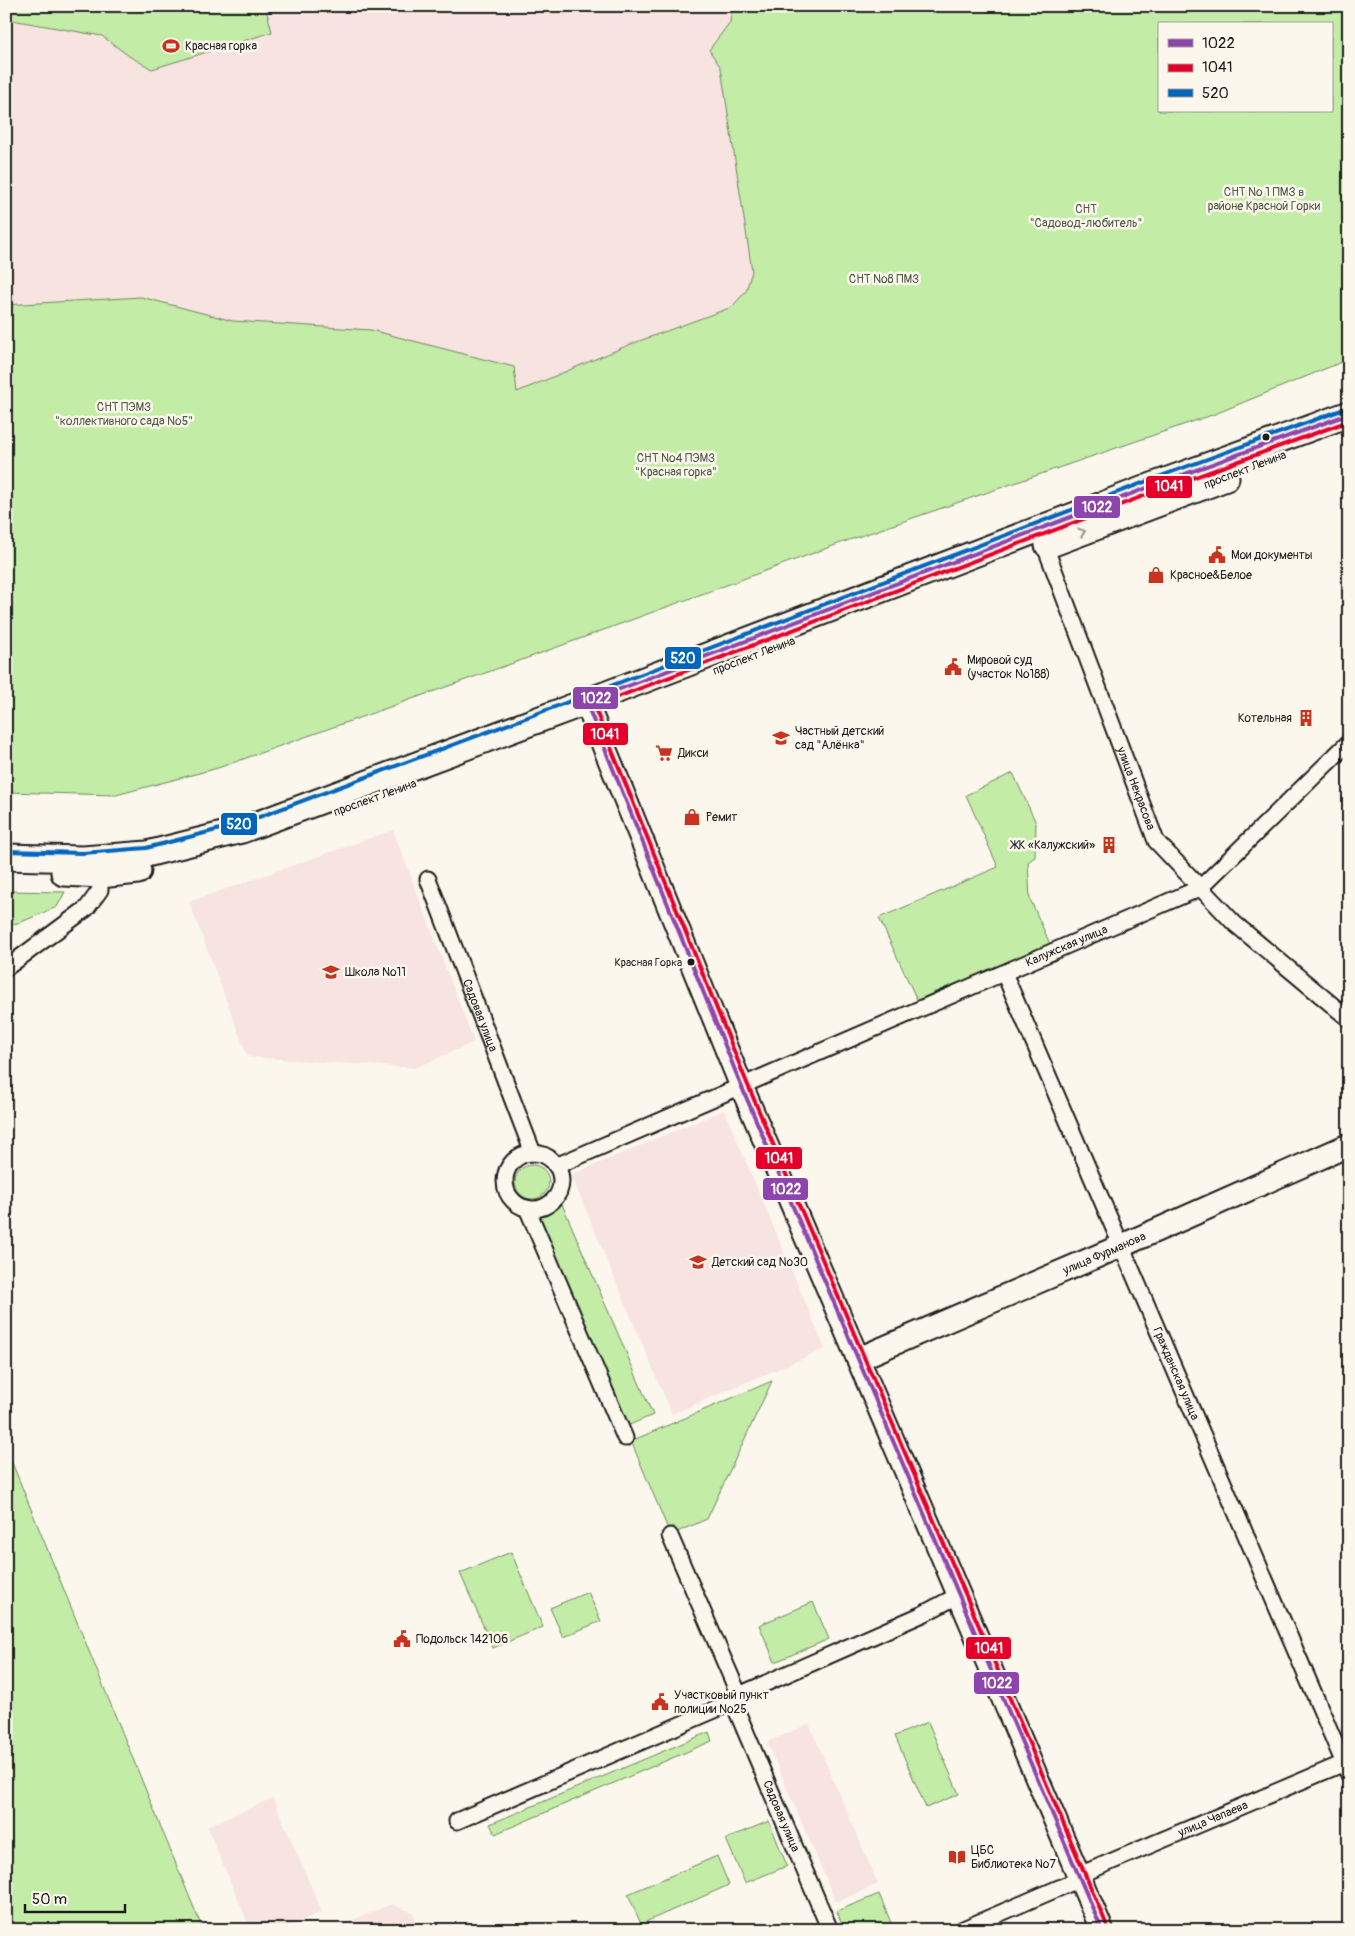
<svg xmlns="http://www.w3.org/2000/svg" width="1355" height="1936" viewBox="0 0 1355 1936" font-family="Pangolin,sans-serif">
<rect width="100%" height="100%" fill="#fbf7ec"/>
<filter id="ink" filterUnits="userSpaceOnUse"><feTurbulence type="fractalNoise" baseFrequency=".02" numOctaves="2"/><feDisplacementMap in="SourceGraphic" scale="10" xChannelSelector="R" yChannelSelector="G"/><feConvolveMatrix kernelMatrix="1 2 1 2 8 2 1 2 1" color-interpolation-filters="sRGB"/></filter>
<g filter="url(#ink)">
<path fill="#f7e3e0" d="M273,6H732L730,22L709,50L721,68L752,271L746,291L732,307L631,344L517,392L371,330L233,321L141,297L6,305V19L102,36L129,56L272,32L266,8Z
M393,830L474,1042L415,1068L248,1057L189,902Z
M724,1110L825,1349L672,1414L571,1175Z
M809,1724L878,1884L836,1902L767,1742Z
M273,1798L322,1912L280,1930H251L207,1826Z
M392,1904L413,1913L419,1930H329Z"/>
<path fill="#c3eca7" stroke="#708462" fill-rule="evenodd" d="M6,6H273L266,9L272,32L152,69L129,56L102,36L6,19Z
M732,6H1349V359L1215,414L852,539L533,656L218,768L116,795L6,792V305L141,297L233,321L371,330L514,367L517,392L631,344L732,307L746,291L752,271L721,68L709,50L730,22ZM1159,24H1331V111H1159Z
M1013,773L1036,823L1035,857L1028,862L1030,899L1050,944L917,1000L879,918L998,867L966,795Z
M6,891L65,892L57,907L19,923L6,924Z
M515 1182a17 17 0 1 1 34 0a17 17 0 1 1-34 0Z
M562,1204L653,1415L627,1426L536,1215Z
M772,1381L707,1519L677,1532L674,1526L668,1529L631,1441Z
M6,1448L203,1930H6Z
M511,1552L543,1627L493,1648L460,1573Z
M588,1592L601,1621L563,1637L550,1608Z
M813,1602L829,1639L775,1662L759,1625Z
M928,1722L959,1794L926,1808L895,1736Z
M709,1732L712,1741L495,1834L490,1824Z
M769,1821L787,1866L745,1883L726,1839Z
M717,1856L729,1885L641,1924L628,1894Z
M879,1894L894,1930H844L837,1911Z"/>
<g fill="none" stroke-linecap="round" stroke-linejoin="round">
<g stroke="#1c1c1c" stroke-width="19">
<g id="street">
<path id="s1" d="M1045,546L1156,841L1234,923L1349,1019"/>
<path id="s2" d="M428,879L533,1153"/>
<path d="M6,968L87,908L100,890V875"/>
<path id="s3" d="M1004,973L1349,1775"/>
<circle cx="533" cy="1181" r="28"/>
<path id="s4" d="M556,1166L1200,888L1349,742"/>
<path d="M527,1208L625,1438"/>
<path d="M670,1536L739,1695"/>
<path id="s5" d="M733,1702L830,1930"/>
<path d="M457,1821L733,1702L739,1695L923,1614L959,1595"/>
<path id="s6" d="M961,1930L1080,1879L1089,1871L1349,1761"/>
</g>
</g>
<g stroke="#1c1c1c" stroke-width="26">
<g id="secondary">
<path d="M586,702L741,1085L1102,1930"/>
<path id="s7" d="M858,1359L1121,1246L1349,1145"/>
</g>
</g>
<g stroke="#1c1c1c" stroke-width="29">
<path id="primary" d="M1048,545L1226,478
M6,857L83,859L147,854L242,830L586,702L1152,486L1349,414
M64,873L100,875L138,871"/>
</g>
<use href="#street" stroke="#fbf7ec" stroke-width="15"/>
<use href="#secondary" stroke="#fbf7ec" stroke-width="22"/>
<use href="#primary" stroke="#fbf7ec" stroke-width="25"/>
<g stroke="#fbf7ec" stroke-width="8">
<path id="bus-1" d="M1102,1930L741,1085L586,702L1152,486L1349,414"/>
</g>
<g stroke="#fbf7ec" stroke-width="8">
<path id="bus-2" d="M1108,1928L747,1083L594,706L1154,492L1349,421"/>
</g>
<g stroke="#fbf7ec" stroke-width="8">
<path id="bus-3" d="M6,851L83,853L146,848L240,824L584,696L1150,480L1347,408"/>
</g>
<use href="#bus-1" stroke="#8e44ad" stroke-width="4"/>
<use href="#bus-2" stroke="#e4002b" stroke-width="4"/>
<use href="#bus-3" stroke="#0065bd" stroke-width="4"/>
</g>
<defs><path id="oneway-chevron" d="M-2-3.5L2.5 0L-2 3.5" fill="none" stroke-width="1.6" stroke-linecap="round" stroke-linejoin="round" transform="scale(1.25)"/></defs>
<use stroke="#97948e" href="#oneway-chevron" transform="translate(1082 532) rotate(-21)"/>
</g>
<defs>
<g id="stadium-bare" transform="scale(1.35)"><path d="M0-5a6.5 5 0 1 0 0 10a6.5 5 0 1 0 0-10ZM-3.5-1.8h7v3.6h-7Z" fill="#c8321e" stroke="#fbf7ec" stroke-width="2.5" paint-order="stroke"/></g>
<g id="civic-bare" transform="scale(1.35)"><path d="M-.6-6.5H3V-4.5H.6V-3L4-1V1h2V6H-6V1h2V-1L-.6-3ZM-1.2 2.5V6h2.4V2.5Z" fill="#c8321e" stroke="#fbf7ec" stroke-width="2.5" paint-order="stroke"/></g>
<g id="shop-bare" transform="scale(1.35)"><path d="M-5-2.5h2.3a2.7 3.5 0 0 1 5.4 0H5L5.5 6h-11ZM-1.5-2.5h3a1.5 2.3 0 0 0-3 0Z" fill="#c8321e" stroke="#fbf7ec" stroke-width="2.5" paint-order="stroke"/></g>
<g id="building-bare" transform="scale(1.35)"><path d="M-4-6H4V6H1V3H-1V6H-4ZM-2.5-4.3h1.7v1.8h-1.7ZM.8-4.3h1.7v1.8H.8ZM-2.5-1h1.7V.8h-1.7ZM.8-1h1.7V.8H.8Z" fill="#c8321e" stroke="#fbf7ec" stroke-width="2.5" paint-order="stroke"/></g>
<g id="school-bare" transform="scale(1.35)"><path d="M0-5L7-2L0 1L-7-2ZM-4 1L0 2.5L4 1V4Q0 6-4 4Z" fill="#c8321e" stroke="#fbf7ec" stroke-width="2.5" paint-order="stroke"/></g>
<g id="supermarket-bare" transform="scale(1.35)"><path d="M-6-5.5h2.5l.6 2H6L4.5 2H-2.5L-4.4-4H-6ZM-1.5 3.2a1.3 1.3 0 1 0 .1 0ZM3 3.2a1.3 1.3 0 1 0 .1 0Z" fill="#c8321e" stroke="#fbf7ec" stroke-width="2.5" paint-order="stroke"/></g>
<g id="library-bare" transform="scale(1.35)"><path d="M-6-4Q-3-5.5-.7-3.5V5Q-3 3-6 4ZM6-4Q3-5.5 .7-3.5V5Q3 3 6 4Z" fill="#c8321e" stroke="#fbf7ec" stroke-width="2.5" paint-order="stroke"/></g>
</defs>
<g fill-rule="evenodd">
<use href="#stadium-bare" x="171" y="46"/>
<use href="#civic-bare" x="1217" y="555"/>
<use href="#shop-bare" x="1156" y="575"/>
<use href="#civic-bare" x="953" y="667"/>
<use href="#building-bare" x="1306" y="718"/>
<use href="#school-bare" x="781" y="738"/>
<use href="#supermarket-bare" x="664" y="753"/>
<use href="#shop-bare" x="692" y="817"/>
<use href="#building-bare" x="1109" y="845"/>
<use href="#school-bare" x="331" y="972"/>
<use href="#school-bare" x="698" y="1262"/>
<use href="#civic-bare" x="402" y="1639"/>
<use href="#civic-bare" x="660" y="1702"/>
<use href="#library-bare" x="957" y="1857"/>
</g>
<g fill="#1c1c1c" stroke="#fbf7ec" stroke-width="2">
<circle cx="1266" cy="437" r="4.5"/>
<circle cx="691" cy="962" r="4.5"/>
</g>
<g text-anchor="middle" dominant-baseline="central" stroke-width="5" stroke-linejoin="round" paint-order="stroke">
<g font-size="11" fill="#1c1c1c" stroke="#fbf7ec" text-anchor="end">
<text x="682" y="962">Красная Горка</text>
</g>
<g font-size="12" fill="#1c1c1c" stroke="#fbf7ec" text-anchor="start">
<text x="185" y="46">Красная горка</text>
<text x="1231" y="555">Мои документы</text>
<text x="1170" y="575">Красное&amp;Белое</text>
<text x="967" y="660">Мировой суд<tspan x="967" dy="14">(участок №188)</tspan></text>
<text x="1292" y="718" text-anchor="end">Котельная</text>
<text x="795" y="731">Частный детский<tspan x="795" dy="14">сад "Алёнка"</tspan></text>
<text x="678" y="753">Дикси</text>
<text x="706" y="817">Ремит</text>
<text x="1095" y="845" text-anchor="end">ЖК «Калужский»</text>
<text x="345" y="972">Школа №11</text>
<text x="712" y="1262">Детский сад №30</text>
<text x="416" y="1639">Подольск 142106</text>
<text x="674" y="1695">Участковый пункт<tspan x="674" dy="14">полиции №25</tspan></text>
<text x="971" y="1850">ЦБС<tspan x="971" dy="14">Библиотека №7</tspan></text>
</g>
<g font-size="12" fill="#4e5a46" stroke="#fbf7ec">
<text x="1264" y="192">СНТ № 1 ПМЗ в<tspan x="1264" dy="14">районе Красной Горки</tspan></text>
<text x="1086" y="209">СНТ<tspan x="1086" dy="14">"Садовод-любитель"</tspan></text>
<text x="884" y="279">СНТ №8 ПМЗ</text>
<text x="124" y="407">СНТ ПЭМЗ<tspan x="124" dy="14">"коллективного сада №5"</tspan></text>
<text x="676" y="458">СНТ №4 ПЭМЗ<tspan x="676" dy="14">"Красная горка"</tspan></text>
</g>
<g font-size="12" fill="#1c1c1c" stroke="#fbf7ec">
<text transform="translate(1245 470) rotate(-21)">проспект Ленина</text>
<text transform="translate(754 656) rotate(-21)">проспект Ленина</text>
<text stroke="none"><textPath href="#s1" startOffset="259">улица Некрасова</textPath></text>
<text transform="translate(375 798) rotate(-20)">проспект Ленина</text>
<text stroke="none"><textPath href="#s4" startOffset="556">Калужская улица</textPath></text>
<text stroke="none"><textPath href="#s2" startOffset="146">Садовая улица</textPath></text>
<text stroke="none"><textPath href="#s7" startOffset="268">улица Фурманова</textPath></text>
<text stroke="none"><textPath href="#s3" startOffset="436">Гражданская улица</textPath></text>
<text stroke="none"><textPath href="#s5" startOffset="124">Садовая улица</textPath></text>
<text stroke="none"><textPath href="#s6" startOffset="276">улица Чапаева</textPath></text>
</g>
</g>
<g stroke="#fbf7ec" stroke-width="2">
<rect x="1145" y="475" width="48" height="24" rx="5" fill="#e4002b"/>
<rect x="1073" y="495" width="48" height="24" rx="5" fill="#8e44ad"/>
<rect x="664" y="646" width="38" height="24" rx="5" fill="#0065bd"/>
<rect x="572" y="686" width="47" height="24" rx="5" fill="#8e44ad"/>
<rect x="582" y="722" width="47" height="24" rx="5" fill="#e4002b"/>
<rect x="220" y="812" width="38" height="24" rx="5" fill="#0065bd"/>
<rect x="755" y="1146" width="48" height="24" rx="5" fill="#e4002b"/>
<rect x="762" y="1177" width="47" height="24" rx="5" fill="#8e44ad"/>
<rect x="965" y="1636" width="47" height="24" rx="5" fill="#e4002b"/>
<rect x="973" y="1671" width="47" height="24" rx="5" fill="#8e44ad"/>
</g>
<g font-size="14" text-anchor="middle" font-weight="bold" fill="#fff">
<text x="1169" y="491">1041</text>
<text x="1097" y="512">1022</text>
<text x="683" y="663">520</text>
<text x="596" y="703">1022</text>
<text x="605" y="739">1041</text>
<text x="239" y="829">520</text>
<text x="779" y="1163">1041</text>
<text x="786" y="1194">1022</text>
<text x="989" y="1653">1041</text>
<text x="997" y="1688">1022</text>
</g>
<rect width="1355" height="1936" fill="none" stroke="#fbf7ec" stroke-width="25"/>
<rect x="12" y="12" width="1330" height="1911" fill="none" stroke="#1c1c1c" stroke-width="2" filter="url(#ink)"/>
<rect x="1158" y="22" width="175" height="90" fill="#fbf7ec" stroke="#a29f99"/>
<rect x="1168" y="39" width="25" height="8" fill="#8e44ad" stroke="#a29f99"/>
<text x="1202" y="48" font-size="15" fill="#1c1c1c">1022</text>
<rect x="1168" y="64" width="25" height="8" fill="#e4002b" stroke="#a29f99"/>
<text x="1202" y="72" font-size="15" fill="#1c1c1c">1041</text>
<rect x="1168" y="89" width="25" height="8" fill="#0065bd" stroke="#a29f99"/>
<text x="1202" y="98" font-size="15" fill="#1c1c1c">520</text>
<path d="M25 1904v8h100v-8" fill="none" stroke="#1c1c1c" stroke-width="2.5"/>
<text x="32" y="1904" font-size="15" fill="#1c1c1c" stroke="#fbf7ec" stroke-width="4" paint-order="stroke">50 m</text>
</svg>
